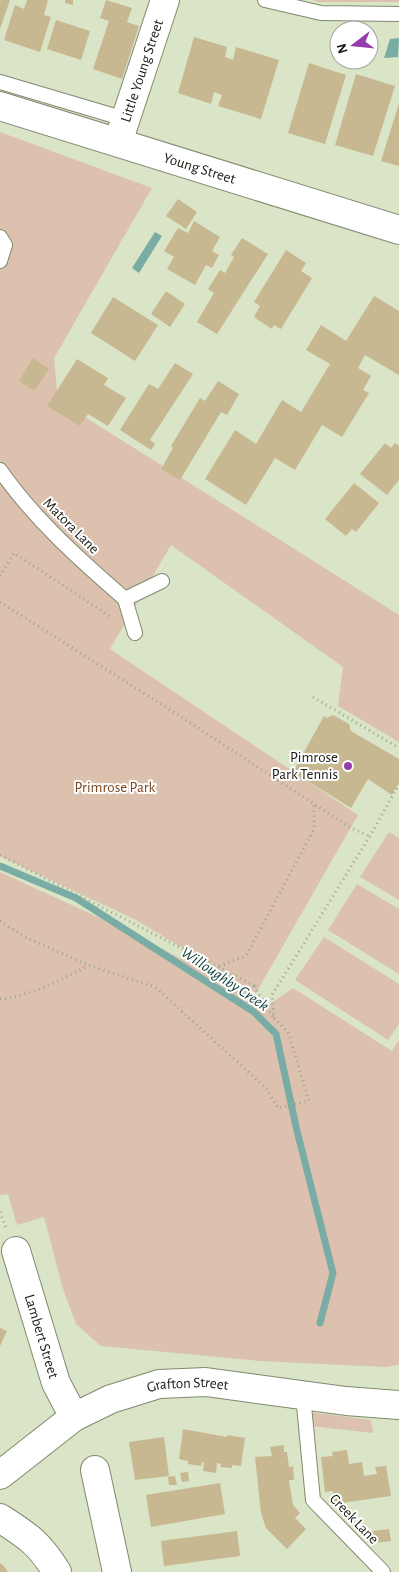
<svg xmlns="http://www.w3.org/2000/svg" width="399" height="1572" viewBox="0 0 399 1572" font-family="'Alegreya Sans',sans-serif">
<rect width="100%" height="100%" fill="#dae4c6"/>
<path fill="#dcc1af" d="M312,0H399V2H319Z
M0,132L152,188L54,358L58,400L399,615V742L338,706L343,667L171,545L110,649L358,815L256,993L138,921L0,856Z
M389,832L399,838V900L360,877Z
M0,872L115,925L270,1004L293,988L392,1051L399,1040V1365L385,1367L260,1361L101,1346L76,1324L63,1289L44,1217L17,1225L8,1194L0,1195Z
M357,884L399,909V974L328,930Z
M324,937L399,984V1024L388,1040L295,980Z
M309,1412L371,1420L373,1433L310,1426Z"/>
<path fill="#7aaca6" d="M399,38L398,57L384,58L390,39Z
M155,232L162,236L139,273L132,268Z"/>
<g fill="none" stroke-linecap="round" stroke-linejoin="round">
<path stroke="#7aaca6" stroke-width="7" d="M0,866L76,898L254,1012L276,1034L297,1131L333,1273L320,1323"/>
</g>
<path fill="#c7b892" d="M0,0H10L0,29Z
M27,0H48L44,15L51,17L40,52L4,40L15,5L24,9Z
M65,0H73V5L65,3Z
M106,0L132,8L127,22L139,26L122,79L93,69L109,21L100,18Z
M56,20L90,31L81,60L47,49Z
M194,37L227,47L225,57L233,60L236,47L279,60L261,119L218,106L222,95L214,92L211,104L178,93Z
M309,63L346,75L325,144L288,133Z
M356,74L395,86L373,156L335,145Z
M399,103V166L381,161Z
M178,199L197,212L186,229L166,216Z
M194,221L220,237L212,251L219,255L212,268L206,265L195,285L167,269L174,257L164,251L178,228L188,233Z
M242,238L268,254L217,334L197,322L214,293L208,289L220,270L225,273L234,257L231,255Z
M286,250L306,263L301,271L312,278L281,329L274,325L272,329L254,317L260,306L254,302Z
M166,291L185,304L170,327L151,314Z
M374,296L399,311V375L365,355L358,368L371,376L363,390L369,393L342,437L322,425L295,470L275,458L246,505L205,479L235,430L256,444L282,400L301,412L330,364L306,350L321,325L346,341Z
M113,297L158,325L135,361L91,333Z
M33,358L49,369L34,391L19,381Z
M77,359L108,378L104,385L126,398L108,426L88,414L80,426L47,406Z
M175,363L193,374L150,440L155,444L151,450L120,430L149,384L158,389Z
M218,381L239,394L227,415L221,412L180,480L161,469L173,448L171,446L200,398L205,401Z
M385,443L391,448L395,443L399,446V480L387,495L360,474Z
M354,483L379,503L356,532L352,529L346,536L325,519Z
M333,715L349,724L351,731L399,759V782L392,795L368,779L351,808L293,772L324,716L327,718Z
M0,1328L7,1331L0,1346Z
M183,1429L227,1437V1435L245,1438L241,1466L232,1465V1468L220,1467L221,1464L217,1463L216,1473L203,1471L204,1462H202L201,1466L188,1464V1461L179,1459Z
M164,1437L169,1476L135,1480L129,1442Z
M284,1445V1452H287L289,1467L293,1466L294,1480H289L293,1505L300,1513L295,1518L306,1529L287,1549L266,1528L261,1513L255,1457L272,1456L270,1447Z
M347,1450L349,1464L362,1462L364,1476L377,1474L375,1467L386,1466L391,1496L334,1504L333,1491L325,1492L321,1457L333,1456L332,1452Z
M188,1472L189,1481L182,1482L180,1473Z
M175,1476L177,1485H169L168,1477Z
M220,1483L225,1514L151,1527L146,1495Z
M389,1529L391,1541L375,1543L364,1532Z
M237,1531L240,1556L164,1566L161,1541Z
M0,1563L3,1565L8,1572H0Z"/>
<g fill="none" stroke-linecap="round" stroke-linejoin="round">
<g stroke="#81896f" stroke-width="16">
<path id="service" d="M265,0L321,13L399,14
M0,82L125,119
M0,237L5,245L0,261
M0,470C35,520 79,559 125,599
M125,599L162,581
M125,599L135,633
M303,1395L313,1500L383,1572"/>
</g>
<g stroke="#81896f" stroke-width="30">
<g id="minor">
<path id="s1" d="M0,106L399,230"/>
<path id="s2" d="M118,142L165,0"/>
<path id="s3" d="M16,1251L56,1383L74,1417"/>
<path d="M95,1470L117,1572"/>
<path id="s4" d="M0,1475L74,1417L111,1399L159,1384L206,1382L346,1401L399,1405"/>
<path d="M0,1518C28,1536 39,1543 57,1572"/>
</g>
</g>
<path stroke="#9da58d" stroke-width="3" stroke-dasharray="1 4" stroke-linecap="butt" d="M0,576L14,553L111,617
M0,602L175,713L351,828L370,836
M313,697L399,748
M0,855L255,986
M0,921L25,937L88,965L155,987L266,1088L278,1108L309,1101L288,1032L274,1018L272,995L370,836L399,784
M219,966L246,956L314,829V805
M254,986L273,1017
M0,999C31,996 60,980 88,966
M0,1212L6,1228"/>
<use href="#service" stroke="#fff" stroke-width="14"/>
<use href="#minor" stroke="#fff" stroke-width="28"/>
</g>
<circle fill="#953eab" stroke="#fff" stroke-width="2" cx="348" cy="766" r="5"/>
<g text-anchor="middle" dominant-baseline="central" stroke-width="4" stroke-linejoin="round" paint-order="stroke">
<g font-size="15" fill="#191c12" stroke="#fff">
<text stroke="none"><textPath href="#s2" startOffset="75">Little Young Street</textPath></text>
<text stroke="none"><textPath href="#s1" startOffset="209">Young Street</textPath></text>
<text transform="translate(71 526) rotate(45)">Matora Lane</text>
<text stroke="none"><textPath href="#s3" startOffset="89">Lambert Street</textPath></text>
<text stroke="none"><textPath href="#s4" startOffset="214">Grafton Street</textPath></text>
<text transform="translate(354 1519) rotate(46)">Creek Lane</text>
</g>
<g font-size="15" fill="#191c12" stroke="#fff" text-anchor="end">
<text x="338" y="757">Pimrose<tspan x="338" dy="17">Park Tennis</tspan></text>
</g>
<g font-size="15" fill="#774621" stroke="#fff">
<text x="115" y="787">Primrose Park</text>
</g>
<g font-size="16" font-style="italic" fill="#11403c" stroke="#fff">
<text transform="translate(225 979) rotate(34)">Willoughby Creek</text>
</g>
</g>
<g transform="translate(354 45) rotate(254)"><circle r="24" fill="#ffffff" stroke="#a3a4a0"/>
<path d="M0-4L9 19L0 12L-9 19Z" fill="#953eab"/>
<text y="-8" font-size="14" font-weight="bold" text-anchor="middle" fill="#191c12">N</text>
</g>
</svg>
